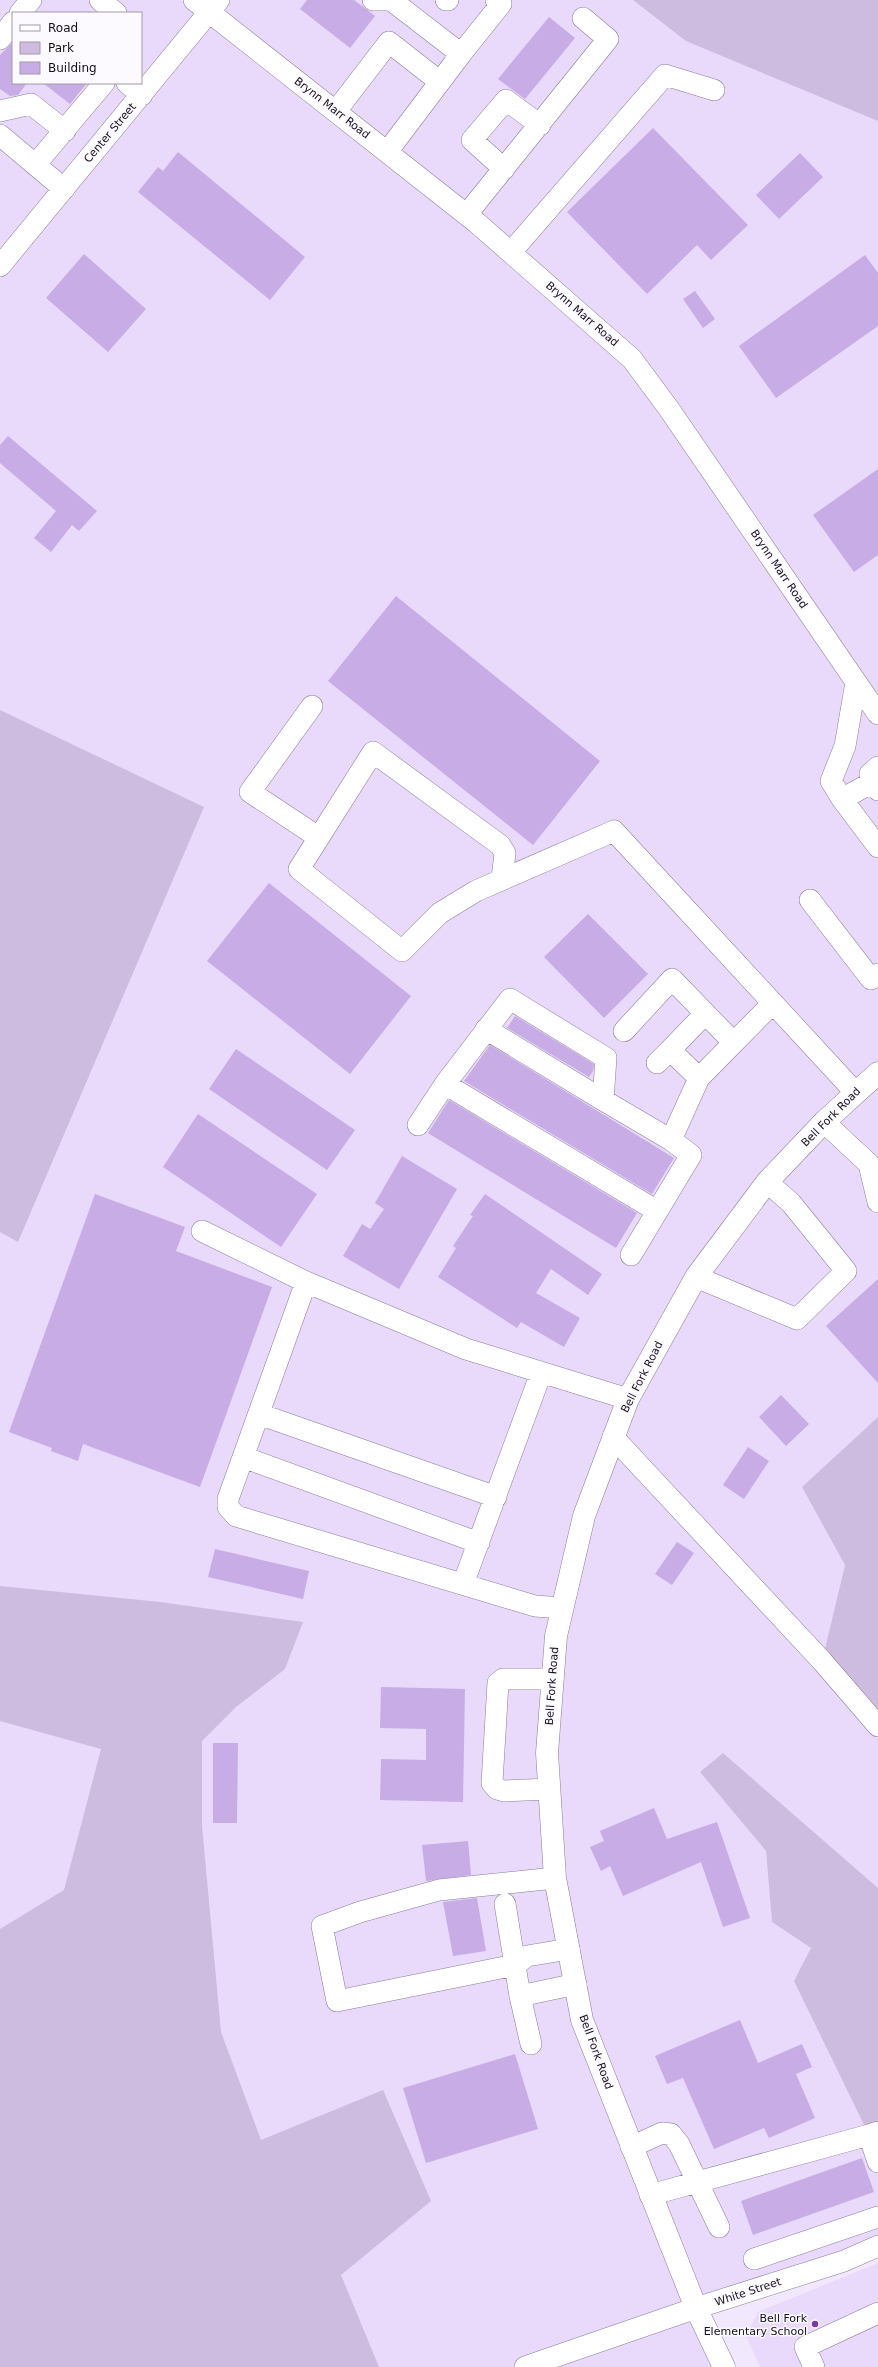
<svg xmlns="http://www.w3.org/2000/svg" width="878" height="2367" viewBox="0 0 878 2367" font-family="'DejaVu Sans',sans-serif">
<rect width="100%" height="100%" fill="#f2e8fe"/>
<path fill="#e9d9fb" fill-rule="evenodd" d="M0,0H878V1417L802,1487L845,1564L822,1661L878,1726V1888L723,1753L700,1772L766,1851L772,1922L811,1948L878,2132V2246L696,2308L724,2367H0ZM13,13H141V83H13Z
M878,2263V2367H760L746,2336L758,2312Z"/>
<path fill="#cdbbe0" d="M633,0H878V121L686,41Z
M0,710L204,807L18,1242L0,1232Z
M878,1417V1726L822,1661L845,1565L802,1487Z
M0,1586L160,1602L303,1622L285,1669L236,1707L202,1741V1826L221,2032L261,2140L383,2090L431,2201L341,2275L379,2367H0V1929L64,1890L101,1749L0,1721Z
M723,1753L878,1888V2132L869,2135L794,1981L811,1948L772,1922L766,1851L700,1772Z"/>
<path fill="#c8ace5" d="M307,0H354L375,16L350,48L300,9Z
M549,17L575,38L525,99L498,79Z
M13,42V83H27L18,95L10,96L0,89V55Z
M43,83H87L70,104Z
M653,128L748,225L711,260L697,245L647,294L567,212Z
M178,152L305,257L270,300L138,192L158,167L163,171Z
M800,153L823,177L779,219L756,195Z
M84,254L146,309L108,352L46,298Z
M865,255L878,273V326L776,398L739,346Z
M695,291L715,319L703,328L683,299Z
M8,436L97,511L79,531L72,525L51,552L34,538L56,511L0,463V445Z
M878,469V555L854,572L813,515Z
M396,596L600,761L533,845L328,681Z
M269,883L411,996L350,1074L207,961Z
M588,914L648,974L604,1018L544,957Z
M515,1016L594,1064L593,1071L589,1077L507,1028Z
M490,1045L674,1158L652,1194L464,1081Z
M236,1049L355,1130L327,1170L209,1089Z
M449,1100L637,1213L616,1248L428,1133Z
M198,1114L317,1194L281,1247L163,1167Z
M402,1156L457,1189L399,1289L343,1256L362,1224L370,1229L384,1209L375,1203Z
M95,1194L185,1227L176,1251L272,1287L200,1487L83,1444L78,1461L51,1451L52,1448L9,1432Z
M485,1194L602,1274L588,1295L551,1269L536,1293L580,1318L564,1347L521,1322L517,1328L438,1277L456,1248L453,1246L473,1216L470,1215Z
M878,1279V1383L826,1326Z
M781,1395L809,1424L786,1446L759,1417Z
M748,1447L769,1461L744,1499L723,1485Z
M677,1542L694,1553L672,1585L655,1574Z
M215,1549L309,1571L303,1599L208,1577Z
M381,1687L465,1689L463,1802L380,1800L381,1759L426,1760V1729L380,1728Z
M213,1743H238L237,1823H213Z
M654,1808L667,1839L717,1822L750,1918L723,1927L701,1862L623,1896L610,1866L601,1871L590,1847L604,1841L600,1831Z
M468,1841L471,1875L426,1881L422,1845Z
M477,1898L486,1951L453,1956L443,1902Z
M740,2020L758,2063L802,2044L812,2067L796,2074L815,2118L769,2138L764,2128L714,2149L683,2078L667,2084L655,2056Z
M515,2054L538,2129L426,2163L403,2088Z
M862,2158L874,2192L753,2235L741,2201Z"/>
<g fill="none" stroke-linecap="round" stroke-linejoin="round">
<g stroke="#897e96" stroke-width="22">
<path id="minor" d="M100,0L116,13
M194,0L477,223L632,359L669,409L878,714
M373,0H391L461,54
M446,0H448
M20,13L31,0
M0,39L13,22
M127,83L142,95
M0,111L31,104L65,131
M336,111L389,42L440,82
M0,135L64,189
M387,152L461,54L501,4L496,0
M35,165L104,83
M504,169L472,140L506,100L540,125
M467,214L608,39L583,18
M511,252L665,75L714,90
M0,266L219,0
M856,682L845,746L831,781L842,799L878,847
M312,706L250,792L318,837
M871,783L870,774L878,767
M842,799L871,783L878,790
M502,879L505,853L500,845L373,752L299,869L402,951L440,913L476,891L614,831L855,1092
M810,900L871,979L878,974
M486,1029L603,1100
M624,1031L672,979L733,1042
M670,1050L705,1014
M657,1063L670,1050L699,1078
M445,1084L510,999L606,1058L603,1100L671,1140
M824,1122L869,1164L878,1202
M418,1125L445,1084L657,1211
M202,1231L306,1282L466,1349L628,1399
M631,1255L691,1155L671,1140L699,1078L773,1003
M696,1277L797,1319L846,1271L791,1203L767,1182
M306,1282L228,1499V1507L236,1516L535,1606L562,1608
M259,1414L496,1497
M613,1437L822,1661L878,1726
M243,1457L479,1543
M463,1584L541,1373
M549,1789L504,1791L497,1789L492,1783L498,1683L503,1679H553
M555,1878L439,1890L360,1912L322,1926L337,2001L515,1965L527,1956L569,1949
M505,1904L520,1996L531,2044
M520,1996L576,1984
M878,2132L869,2135L878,2162
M631,2147L662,2133L671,2134L679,2144L719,2227
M650,2195L869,2135
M754,2259L878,2217
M525,2367L696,2308L844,2261L878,2246
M814,2367L805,2347L878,2313"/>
</g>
<g stroke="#897e96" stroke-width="23">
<path id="major" d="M724,2367L696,2308L582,2020L555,1878L547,1753L556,1636L584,1516L628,1399L696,1277L767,1182L824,1122L878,1073"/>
</g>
<use href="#minor" stroke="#fff" stroke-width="21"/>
<use href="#major" stroke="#fff" stroke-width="22"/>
</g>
<circle fill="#7a38ad" stroke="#fcf9ff" stroke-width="1.5" cx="815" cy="2324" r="4"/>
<g text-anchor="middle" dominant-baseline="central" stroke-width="3" stroke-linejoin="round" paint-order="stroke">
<g font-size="11" fill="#15101a" stroke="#fcf9ff">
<text transform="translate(332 108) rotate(38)">Brynn Marr Road</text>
<text transform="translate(110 133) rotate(-50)">Center Street</text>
<text transform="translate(582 314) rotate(41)">Brynn Marr Road</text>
<text transform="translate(779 569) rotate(56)">Brynn Marr Road</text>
<text transform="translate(831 1117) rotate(-45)">Bell Fork Road</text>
<text transform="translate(642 1377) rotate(-63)">Bell Fork Road</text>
<text transform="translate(552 1686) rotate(-86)">Bell Fork Road</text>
<text transform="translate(596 2052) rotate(70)">Bell Fork Road</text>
<text transform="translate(748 2292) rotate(-18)">White Street</text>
</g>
<g font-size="11" fill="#15101a" stroke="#fcf9ff" text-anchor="end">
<text x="807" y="2318">Bell Fork<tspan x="807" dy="13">Elementary School</tspan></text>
</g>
</g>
<rect x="12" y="12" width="130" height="72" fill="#fcf9ff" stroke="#a09ca3"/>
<rect x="20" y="25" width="20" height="6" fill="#ffffff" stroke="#a09ca3"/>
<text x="48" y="32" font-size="12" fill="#15101a">Road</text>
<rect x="20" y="42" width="20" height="12" fill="#cdbbe0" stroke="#a09ca3"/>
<text x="48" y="52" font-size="12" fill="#15101a">Park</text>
<rect x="20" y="62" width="20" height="12" fill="#c8ace5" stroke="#a09ca3"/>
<text x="48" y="72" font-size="12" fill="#15101a">Building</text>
</svg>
